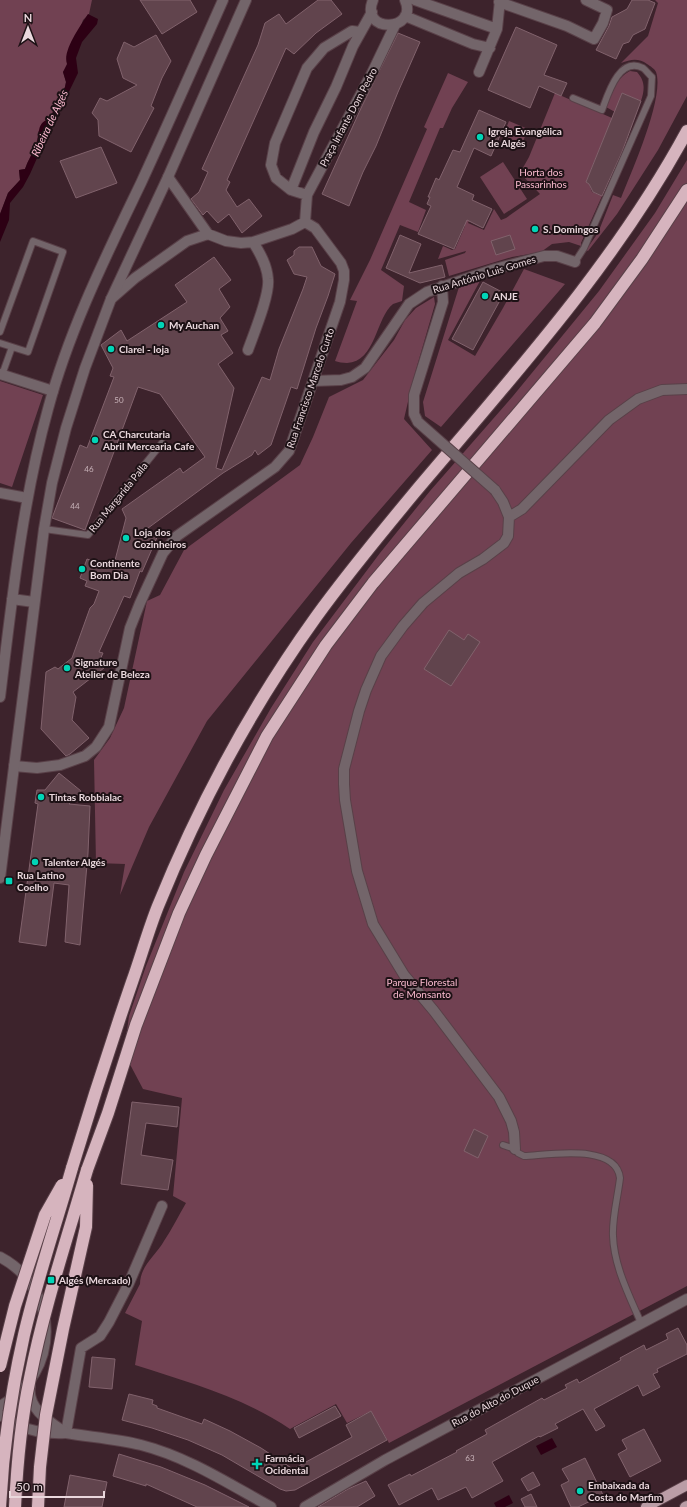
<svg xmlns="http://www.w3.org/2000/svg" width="687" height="1507" viewBox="0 0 687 1507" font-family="Lato,sans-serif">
<rect width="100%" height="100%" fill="#3d232c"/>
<path fill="#714152" d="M0,0H92L89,14L83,20L67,67L63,72L66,82L65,87L50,118L38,132C38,146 29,157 25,169L19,170L20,180L8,193L0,214Z
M655,0H687V96L658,150L617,214L588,251L586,250L598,233L613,195L621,198C631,173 665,97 656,72C655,69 650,66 647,64C639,58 631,59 621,63L648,36L658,3Z
M630,71L637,72C645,81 645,89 641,101L622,93L615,112L606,107C612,94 616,78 630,71Z
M448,73L468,82L452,108L443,128H440L409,202L426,210L418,232L400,225L381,270L404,286L402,301C399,302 396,303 393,304C376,317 376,362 347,363C343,363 338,362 335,361L357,301L350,300L370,260L427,129L424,127Z
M555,93L612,118L586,182L589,184L592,192L602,196L581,243V246L569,242L552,244L541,252L512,257L449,276L445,260L465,253L466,251L438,259L443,246L452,250L455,249L465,226L462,224L472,200L477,202L468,223L484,230L494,209L501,220L506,218L540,194L520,173L529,157Z
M509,121L528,129L522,144L503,136Z
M687,160V1286L389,1443L371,1411L347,1423L336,1404L290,1429C243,1397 188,1382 135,1365L142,1321L125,1313L140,1284C140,1266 156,1255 164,1241C172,1229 179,1215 186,1203L173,1196L182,1098L143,1089L124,1053L129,1016L146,966L184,872L224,790L271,708L313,642L380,553L430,491L513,396L599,291L655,213Z
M503,162L527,199L504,214L480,177Z
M524,269L565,284L441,427L425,416L423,402L459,287L481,279L448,340L475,356L503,308Z
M434,297L435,304L413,380L404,419L432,450L351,543L207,721L149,827L120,895L125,864L96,863L94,760L110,738L124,708L147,601L160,595L184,550L300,465L313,437L329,397L363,380L394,340L405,320L416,308Z
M0,381L43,395L12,487L0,483Z"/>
<path fill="#2d0014" d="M88,14L98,19L97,24L82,42L76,58L78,73L63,104L45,140L30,174L23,187L10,203L9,220L0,242V214L8,193L20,180L19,170L25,169C28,160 33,153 36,145C41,133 35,124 50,118L65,87L66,82L63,72L67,64C62,51 81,25 88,14Z
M552,1438L557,1447L541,1455L536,1446Z
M509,1495L513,1503L505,1507H496L494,1503Z"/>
<path fill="#61444d" stroke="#81626c" d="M140,0H190L197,12L162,34Z
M318,0H331L342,14L316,33L294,54L286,48L227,180L230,182L226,190L237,207L249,199L262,216L242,233L229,214L218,223L207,211L203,215L191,199L199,192L208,172L202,169L258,45L265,23L279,14L286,24Z
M632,0H648L655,3L645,29L633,35L629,42L623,44L616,59L596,50L609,26L612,17L627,9Z
M516,27L557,45L544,75L567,83L561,96L539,86L530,108L488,90Z
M398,33L420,42L398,92L376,146L363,172L349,206L322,194L362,106Z
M156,35L171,61L162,78L151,106L154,108L131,152L99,136L98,120L92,113L100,98L107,101L137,85L123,78L117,59L124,42L134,47Z
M622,93L641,101L622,152L602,196L593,192L589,184L586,182Z
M479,110L506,122L491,156L474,148L457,187L474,195L472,200L492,209L483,228L467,220L454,249L418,234L431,206L427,204L430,197H428L436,178L439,180L453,150L460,152Z
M101,147L117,183L76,198L60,161Z
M400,235L421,244L409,273L442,265L445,277L420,283L386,268Z
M510,235L515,249L496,255L491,241Z
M299,247H312L321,266L335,274L328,296L316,328L297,389L291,387L271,445L258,455L255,450L252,455L223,473L144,531L158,535L142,572L140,571L130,598L124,596L103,643L99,652L103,653L97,667L104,668L73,692L76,697L72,720L89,738L70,754L66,756L41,729L46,672L55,667L58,669L72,658L90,608L94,604L99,591L85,586L87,581L80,578L87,559L113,568L126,518L122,509L180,468L183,473L205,457L160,394L138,387L85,530L52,518L80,445L87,448L114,377L110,376L113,368L101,345L121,330L127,341L187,302L175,285L214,257L231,280L219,289L230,307L220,318L228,331L221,335L233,353L218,364L234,388L216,468L222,470L262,377L270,380L279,349L303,289L307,277L294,274L287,260L294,255V251Z
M483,282L504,293L473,350L452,339Z
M449,630L464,640L468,634L480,642L451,686L424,669Z
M59,773L81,791L69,804L90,806L88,853L80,945L65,942L69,885L54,883L46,946L19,942L38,804L35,803L37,790H45Z
M132,1102L179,1107L177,1127L146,1123L141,1155L173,1160L168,1190L121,1184Z
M474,1129L488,1136L478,1158L464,1151Z
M678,1328L687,1345V1354L657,1369L658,1372L653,1374L660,1387L643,1396L638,1385L594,1409L605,1426L596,1431L583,1409L555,1424L558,1428L540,1437L539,1436L492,1462L503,1481L472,1498L466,1487L438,1500L432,1488L399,1505L388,1485L410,1474L411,1476L457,1452L456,1451L487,1434L485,1430L542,1398L544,1400L567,1388L565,1385L577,1379L579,1383L621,1360L620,1358L644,1345L646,1350L668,1339L666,1334Z
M92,1357L115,1359L112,1389L89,1387Z
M129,1394L153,1400L152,1404L157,1406V1408L202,1424L204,1419L230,1431L261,1448L293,1469L352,1437L346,1425L371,1411L387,1440L295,1490L286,1491L280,1489L222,1455L188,1440L152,1428L122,1420Z
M335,1406L341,1416L299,1438L294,1428Z
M644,1429L661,1461L630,1477L618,1454L627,1449L622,1440Z
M119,1454L161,1467L205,1485L249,1507H197L146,1484V1486L113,1476Z
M585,1458L603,1495L578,1507H571L561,1485L569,1481L562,1469Z
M533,1472L540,1485L528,1491L521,1479Z
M70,1475L107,1482L102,1507H64Z
M366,1481L375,1496L357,1507H318L348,1489Z
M531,1494L537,1507H525L521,1499Z"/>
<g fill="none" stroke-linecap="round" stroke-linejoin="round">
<g stroke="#594048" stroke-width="8">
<path id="service" d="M573,98L602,110C608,94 619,56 643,68C646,70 649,75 652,77L651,96L584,248L575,262
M0,332L33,241L63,252L28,352L0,343
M2,375L12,347
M44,529L88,535L162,443
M503,1145L515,1149L518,1153L524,1156C549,1155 616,1143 620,1178C618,1196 612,1218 613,1236C614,1266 629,1295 641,1323"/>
</g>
<g stroke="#594048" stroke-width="12">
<path id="minor" d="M373,0C359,34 419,32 405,0
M415,0L497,29
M499,2L567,26L594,39L603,23L607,10L586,0
M405,16L473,44L490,48
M479,72L497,29L500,0
M168,177L208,234L226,241L241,243L253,242C260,253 267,265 268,279C270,295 254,333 248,350
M291,190L276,178L271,165L275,143L307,68L324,48L352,31L360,32
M307,195L291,190L314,132L336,87L353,46L372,12
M253,242L292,229L305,222L307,195L372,73L395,25
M111,299L135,278L187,241L208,234
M0,374L53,391
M313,381L341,380L352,377L365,368L409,304L427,292L495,269L544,256H557L575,262
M418,422L414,414V395L443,302L442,286
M495,490L503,502L509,517L508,536L504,543L483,559L459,573L423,603L403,626L381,656L366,690L359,711L344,769V784L345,800L357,871L373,924L404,975L434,1011L499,1097L511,1121L514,1132L515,1149
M0,493L27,498
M509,517L522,509L609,420L638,399L662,390L687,389
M14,766L37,768L60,765L85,756L96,747L109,727L130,628L140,603L163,553L177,536L275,467L289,451L340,302L344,280V271L341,263L315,228L305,222
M162,1206L129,1283L109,1322L100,1336L81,1348L66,1433C90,1437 118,1439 141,1445C188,1457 229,1484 271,1507
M305,1507L385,1460L687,1299"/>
</g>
<g stroke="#594048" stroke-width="12">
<path id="tertiary" d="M12,599L34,602
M0,697C12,600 22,503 48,409C69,330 106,256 141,183C169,122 196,61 223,0
M0,878L44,529L52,483L66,428L85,368L111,299L168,177L246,0
M0,1257C61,1289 61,1374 0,1406
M30,1387C27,1409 50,1422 66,1433
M0,1415C6,1418 11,1422 17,1425C33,1432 48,1434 66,1433"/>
</g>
<g stroke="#594048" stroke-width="12">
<path id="primary" d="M646,1507L687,1485
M685,1507L687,1506"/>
</g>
<g stroke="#594048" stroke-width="14">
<path id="motorway" d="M72,1168C91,1105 111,1043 132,982C141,957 148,931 158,906C199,805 252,706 316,617C347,574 381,533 415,492C512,377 615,264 687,131
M87,1170L108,1113L136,1025L179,913L206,855L267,736L326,645L373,583L595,323L642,259L687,190"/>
</g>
<use href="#service" stroke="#73656a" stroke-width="6"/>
<use href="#minor" stroke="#73656a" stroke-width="10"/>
<use href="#tertiary" stroke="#73656a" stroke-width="10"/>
<use href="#primary" stroke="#ba9da6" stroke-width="10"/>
<use href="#motorway" stroke="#d6b4be" stroke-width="12"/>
<g stroke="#594048" stroke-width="12" stroke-linecap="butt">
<path id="minor-bridge" d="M418,422L495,490"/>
</g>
<g stroke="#594048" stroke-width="14" stroke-linecap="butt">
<path id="motorway-bridge" d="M0,1366L15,1306L45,1215L62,1185
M0,1507C3,1449 11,1392 24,1335C37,1279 56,1224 72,1168
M15,1507C17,1464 21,1420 30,1378C44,1307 67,1239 87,1170
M38,1507L40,1467L46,1415L63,1329L86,1227L87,1185"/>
</g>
<use href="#minor-bridge" stroke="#73656a" stroke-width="10"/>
<use href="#motorway-bridge" stroke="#d6b4be" stroke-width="12"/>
</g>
<g fill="#00d5b7" stroke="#1d1115" stroke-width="1.5">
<circle cx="480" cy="137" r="4"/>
<circle cx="535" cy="229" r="4"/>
<circle cx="485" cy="296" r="4"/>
<circle cx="161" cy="325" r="4"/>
<circle cx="111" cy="349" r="4"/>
<circle cx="95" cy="440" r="4"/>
<circle cx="126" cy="538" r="4"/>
<circle cx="82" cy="569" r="4"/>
<circle cx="67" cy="668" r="4"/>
<circle cx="41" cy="797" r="4"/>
<circle cx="35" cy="862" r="4"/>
<rect x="5" y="877" width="8" height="8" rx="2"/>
<rect x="47" y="1276" width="8" height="8" rx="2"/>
<path d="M255 1458h4v4h4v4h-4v4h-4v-4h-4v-4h4z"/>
<circle cx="580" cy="1491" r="4"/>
</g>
<g text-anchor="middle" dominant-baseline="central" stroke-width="4" stroke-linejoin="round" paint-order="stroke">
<g font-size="8" fill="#c8b3b9">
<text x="119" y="400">50</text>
<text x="89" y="469">46</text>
<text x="75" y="506">44</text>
<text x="470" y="1458">63</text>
</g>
<g font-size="10" fill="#ead8dd" stroke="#1d1115">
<text transform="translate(348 117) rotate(-62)">Praça Infante Dom Pedro</text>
<text transform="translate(484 274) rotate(-17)">Rua António Luis Gomes</text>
<text transform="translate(310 388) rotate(-71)">Rua Francisco Marcelo Curto</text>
<text transform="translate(118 497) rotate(-51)">Rua Margarida Palla</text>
<text transform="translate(495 1401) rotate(-28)">Rua do Alto do Duque</text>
</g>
<g font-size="10" font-weight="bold" fill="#ead8dd" stroke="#1d1115" text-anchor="start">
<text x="488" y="131">Igreja Evangélica<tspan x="488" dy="12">de Algés</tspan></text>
<text x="543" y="229">S. Domingos</text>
<text x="493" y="296">ANJE</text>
<text x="169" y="325">My Auchan</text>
<text x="119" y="349">Clarel - loja</text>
<text x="103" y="434">CA Charcutaria<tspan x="103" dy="12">Abril Mercearia Cafe</tspan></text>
<text x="134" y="532">Loja dos<tspan x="134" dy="12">Cozinheiros</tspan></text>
<text x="90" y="563">Continente<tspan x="90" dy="12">Bom Dia</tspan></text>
<text x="75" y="662">Signature<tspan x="75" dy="12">Atelier de Beleza</tspan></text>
<text x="49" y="797">Tintas Robbialac</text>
<text x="43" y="862">Talenter Algés</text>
<text x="17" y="875">Rua Latino<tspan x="17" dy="12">Coelho</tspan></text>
<text x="59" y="1280">Algés (Mercado)</text>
<text x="265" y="1458">Farmácia<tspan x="265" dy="12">Ocidental</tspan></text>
<text x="588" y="1485">Embaixada da<tspan x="588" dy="12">Costa do Marfim</tspan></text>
</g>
<g font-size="10" fill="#fcbbd0" stroke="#1d1115">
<text x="541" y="172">Horta dos<tspan x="541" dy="12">Passarinhos</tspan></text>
<text x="422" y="982">Parque Florestal<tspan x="422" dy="12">de Monsanto</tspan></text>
</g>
<g font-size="11" font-style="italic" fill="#fbb9cf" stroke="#1d1115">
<text transform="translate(49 123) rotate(-65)">Ribeira de Algés</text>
</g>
</g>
<g transform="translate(28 28)" stroke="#1d1115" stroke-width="3" paint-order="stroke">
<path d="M0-3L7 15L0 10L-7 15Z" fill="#ead8dd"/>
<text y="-6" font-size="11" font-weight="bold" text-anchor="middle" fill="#ead8dd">N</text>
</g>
<path d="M10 1491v6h94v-6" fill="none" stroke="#ead8dd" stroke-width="2"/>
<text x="16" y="1491" font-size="12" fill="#ead8dd" stroke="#1d1115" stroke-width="3" paint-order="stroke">50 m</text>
</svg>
